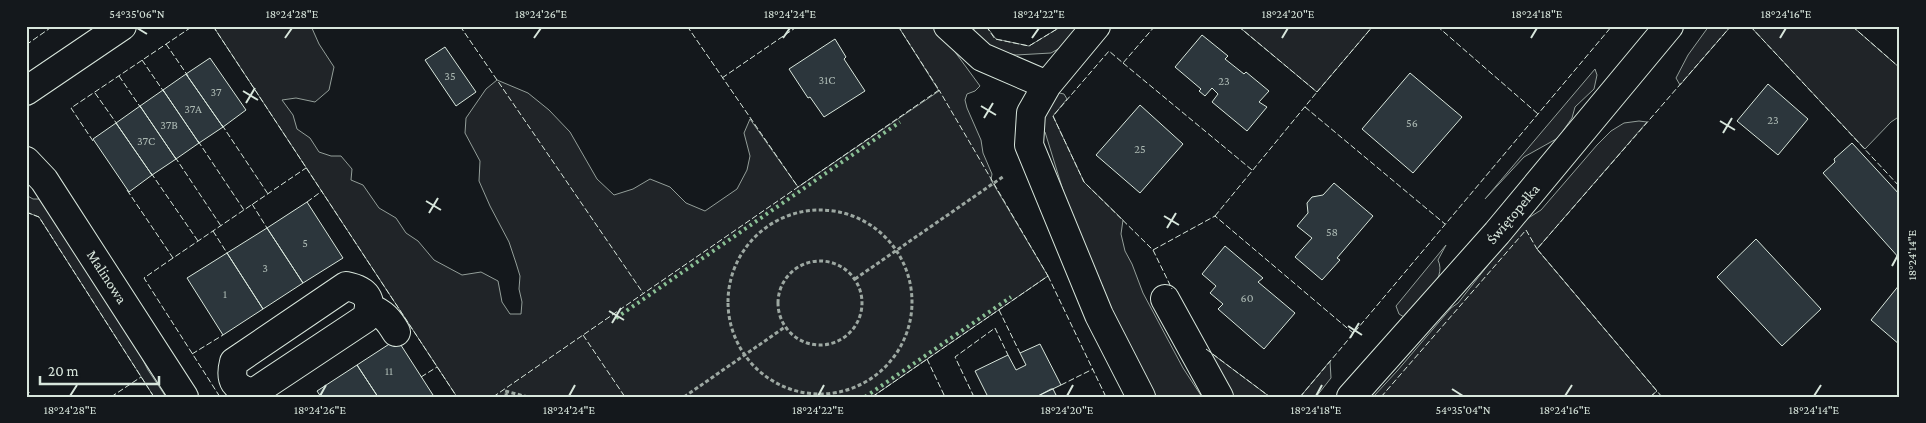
<svg xmlns="http://www.w3.org/2000/svg" width="1926" height="423" viewBox="0 0 1926 423" font-family="'Crimson Pro',serif">
<rect width="100%" height="100%" fill="#14181c"/>
<path fill="#202428" stroke="#939e99" d="M213,26H311L319,44L334,67L329,90L315,102L296,98L282,100L293,115L297,129L310,138L319,152L331,156H341L352,169L351,180L363,185L379,208L396,218L406,233L418,241L434,260L462,275L481,272L498,281L502,302L510,314H521L522,302L519,289L520,276L516,263L509,242L490,206L479,181L480,161L465,133L466,118L486,89L497,80L528,93L549,110L570,132L597,179L614,195L633,189L650,179L670,187L686,203L705,211L737,189L747,170L750,156L744,133L750,119L798,187L939,91L898,26H932L947,41L980,86L975,91L967,94L965,100L967,108L981,140L983,153L992,174L991,180L1048,276L872,397H457Z
M977,26H986L996,39L1029,46L1062,26H1087L1067,44L1051,53L1016,55L991,50L966,28L975,29Z
M1238,26H1373L1317,92Z
M1709,26H1731L1680,85L1676,78L1688,55Z
M1750,26H1852L1900,68V116L1891,122L1865,149Z
M1595,69L1597,75L1594,89L1575,107L1572,118L1558,138L1524,157L1485,199Z
M1055,92L1064,94L1067,99L1053,116L1084,182L1123,220L1121,234L1125,251L1132,264L1143,293L1183,368L1202,397H1151L1091,268L1066,200L1045,132L1038,128Z
M1639,121L1647,122L1537,249L1657,391L1650,397H1373L1397,371L1451,308L1458,303L1522,222L1541,210L1597,145L1611,131L1624,123Z
M26,195L33,199H41L133,340L148,370L166,397H154L39,217L26,212Z
M1446,245L1438,260C1448,281 1417,303 1404,317L1399,314L1396,306Z
M1195,341L1270,397H1225Z
M1330,361L1331,378L1316,397H1300Z"/>
<path fill="#2c363c" stroke="#d8e6dc" d="M1202,35L1228,56L1225,59L1244,74L1246,72L1269,91L1259,102L1267,107L1247,131L1212,102L1218,94L1212,88L1205,96L1199,91L1201,89L1175,67Z
M835,39L846,57L844,59L865,91L824,117L810,97L808,98L789,69Z
M445,47L476,92L456,106L425,60Z
M210,58L246,110L223,127L186,74Z
M1410,73L1462,117L1413,173L1362,129Z
M186,74L223,127L199,143L163,90Z
M1768,84L1808,119L1778,155L1737,121Z
M163,90L199,143L176,159L140,106Z
M1140,105L1183,144L1140,193L1096,155Z
M140,106L176,159L152,175L116,123Z
M116,123L152,175L129,192L93,139Z
M1852,143L1900,195V259L1823,173L1835,162L1834,159Z
M1334,183L1373,216L1337,258L1340,260L1322,280L1295,257L1312,238L1297,226L1308,213L1307,203L1312,197L1323,195Z
M307,202L343,258L303,283L267,228Z
M267,228L303,283L263,309L227,253Z
M1756,239L1821,309L1782,346L1717,277Z
M1225,246L1263,278L1258,282L1295,313L1264,349L1218,309L1223,304L1210,293L1216,286L1202,274Z
M227,253L263,309L223,335L187,278Z
M1900,284V345L1871,320Z
M397,339L433,395L431,397H378L357,365Z
M1040,344L1061,385L1036,397H988L975,371L1008,355L1016,370L1026,365L1020,353Z
M357,365L378,397H321L317,391Z
M1051,389H1053L1057,397H1036Z"/>
<g fill="none" stroke-linecap="round" stroke-linejoin="round">
<g stroke="#d8e6dc" stroke-width="30">
<path id="minor" d="M948,26L982,57L1047,85
M1096,26L1047,85L1031,113L1029,145L1099,315L1141,397
M26,91L122,26
M26,161L44,180L184,397
M346,286C366,290 374,299 366,318L253,393C235,388 229,381 234,362Z
M1165,299L1219,397
M370,308C383,313 389,320 396,332
M1351,397L1497,233L1669,26"/>
</g>
<path stroke="#9da8a2" stroke-width="3" stroke-dasharray="4 2.5" stroke-linecap="butt" d="M728 302a92 92 0 1 1 184 0a92 92 0 1 1-184 0Z
M778 303a42 42 0 1 1 84 0a42 42 0 1 1-84 0Z
M855,279L1004,176
M507,397L505,391L528,397
M684,397L785,327"/>
<use href="#minor" stroke="#14181c" stroke-width="28"/>
<path stroke="#8ac095" stroke-width="4" stroke-dasharray="2.5 4" stroke-linecap="butt" d="M616,318L900,122
M865,397L1011,297"/>
<path stroke="#d8e6dc" stroke-width="1" stroke-dasharray="6 2.5" stroke-linecap="butt" d="M213,26L457,397
M460,26L643,293
M687,26L798,187
M986,26L995,39L1029,46L1062,26
M1155,26L1123,63L1109,51L1053,116L1084,182L1153,250L1172,289
M1238,26L1317,92L1373,26
M1437,26L1538,114
M1750,26L1900,187
M1852,26L1900,68
M166,44L188,76
M26,45L53,26
M142,60L164,92
M1123,63L1252,170
M119,76L141,108
M722,78L798,26
M95,93L117,124
M1305,107L1445,224
M222,125L268,194
M93,141L71,108L193,26
M198,141L244,210
M175,157L221,226
M151,173L198,241
M127,190L173,258L306,168
M307,202L322,191
M252,204L267,228
M26,212L39,217L154,397
M1215,216L1317,92
M213,231L227,253
M1153,250L1215,216L1353,333
M173,258L144,278L220,397
M1048,276L1106,397
M999,310L1020,353
M583,335L625,397
M1206,349L1270,397
M192,354L223,335
M927,359L945,397
M421,377L437,367
M1061,385L1093,369
M26,388L32,397
M111,397L141,377
M493,397L939,90L898,26
M872,397L1048,276L939,90
M974,397L955,357L995,328L1008,355
M1300,397L1612,26
M1381,397L1526,230L1537,249
M1650,397L1657,391
M1662,397L1537,249L1731,26"/>
</g>
<path fill="none" stroke="#d8e6dc" stroke-width="2" d="M137,28L147,34M285,38L292,28M534,38L541,28M783,38L790,28M1032,38L1039,28M1282,38L1288,28M1531,38L1537,28M1780,38L1786,28M243,91L258,100M246,103L255,88M981,106L996,115M984,118L993,103M1720,121L1735,130M1723,133L1732,118M426,201L441,210M429,213L438,198M1164,216L1179,225M1167,228L1176,213M1892,266L1898,255M609,311L624,320M612,323L621,308M1348,326L1362,335M1350,338L1359,323M1452,389L1463,396M70,396L77,385M320,396L326,385M569,396L575,385M818,396L824,385M1067,396L1073,385M1316,396L1322,385M1565,396L1572,385M1814,396L1821,385"/>
<g text-anchor="middle" dominant-baseline="central" stroke-width="4" stroke-linejoin="round" paint-order="stroke">
<g font-size="12" fill="#adbab4">
<text x="450" y="76">35</text>
<text x="827" y="80">31C</text>
<text x="1224" y="81">23</text>
<text x="216" y="92">37</text>
<text x="193" y="109">37A</text>
<text x="1773" y="120">23</text>
<text x="1412" y="123">56</text>
<text x="169" y="125">37B</text>
<text x="146" y="141">37C</text>
<text x="1140" y="149">25</text>
<text x="1332" y="232">58</text>
<text x="305" y="243">5</text>
<text x="265" y="268">3</text>
<text x="225" y="294">1</text>
<text x="1247" y="298">60</text>
<text x="389" y="371">11</text>
</g>
<g font-size="15" fill="#d8e6dc" stroke="#14181c">
<text transform="translate(1513 214) rotate(-50)">Świętopełka</text>
<text transform="translate(107 277) rotate(57)">Malinowa</text>
</g>
</g>
<rect width="1926" height="423" fill="none" stroke="#14181c" stroke-width="55"/>
<path d="M40 376v8h119v-8" fill="none" stroke="#d8e6dc" stroke-width="2.5"/>
<text x="48" y="376" font-size="15" fill="#d8e6dc" stroke="#14181c" stroke-width="4" paint-order="stroke">20 m</text>
<rect x="28" y="28" width="1870" height="368" fill="none" stroke="#d8e6dc" stroke-width="2"/>
<g font-size="12" text-anchor="middle" fill="#d8e6dc">
<text x="137" y="18">54°35'06"N</text>
<text x="292" y="18">18°24'28"E</text>
<text x="541" y="18">18°24'26"E</text>
<text x="790" y="18">18°24'24"E</text>
<text x="1039" y="18">18°24'22"E</text>
<text x="1288" y="18">18°24'20"E</text>
<text x="1537" y="18">18°24'18"E</text>
<text x="1786" y="18">18°24'16"E</text>
<text transform="translate(1912 255) rotate(-90)" y="4">18°24'14"E</text>
<text x="70" y="414">18°24'28"E</text>
<text x="320" y="414">18°24'26"E</text>
<text x="569" y="414">18°24'24"E</text>
<text x="818" y="414">18°24'22"E</text>
<text x="1067" y="414">18°24'20"E</text>
<text x="1316" y="414">18°24'18"E</text>
<text x="1463" y="414">54°35'04"N</text>
<text x="1565" y="414">18°24'16"E</text>
<text x="1814" y="414">18°24'14"E</text>
</g>
</svg>
